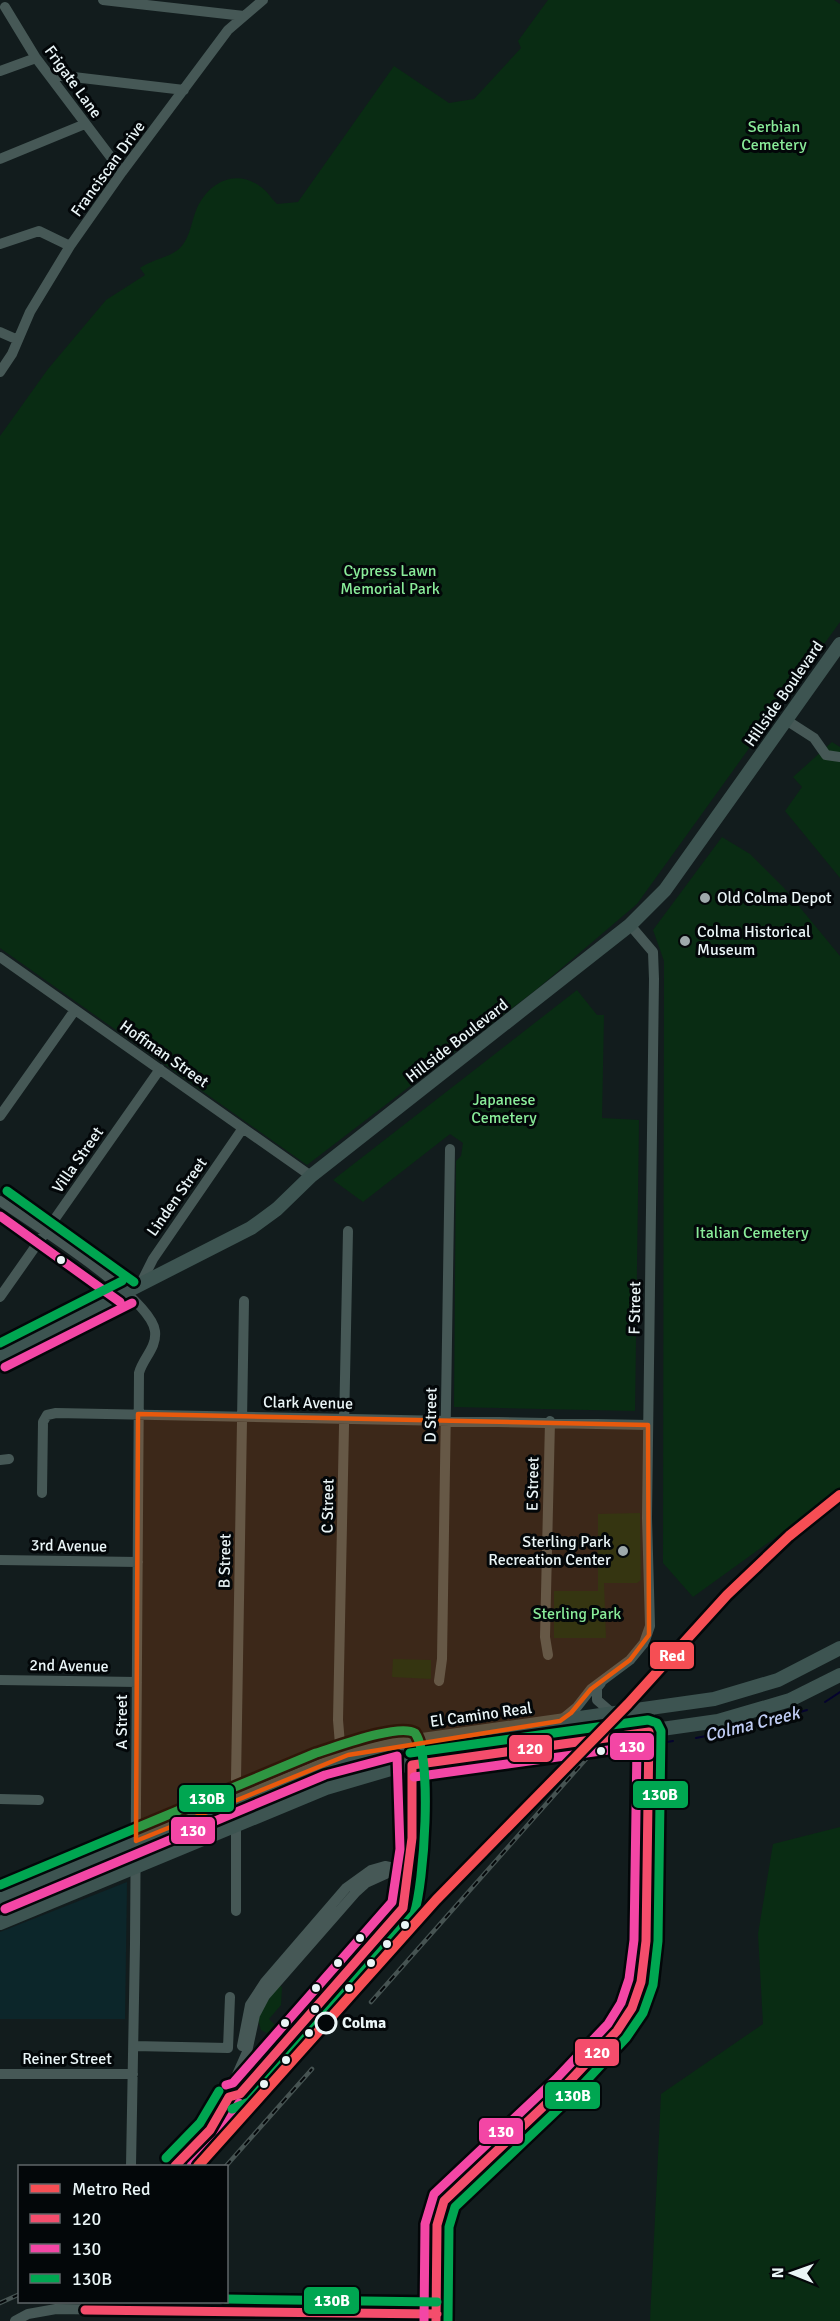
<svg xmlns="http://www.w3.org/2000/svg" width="840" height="2321" viewBox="0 0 840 2321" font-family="Signika,sans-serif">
<rect width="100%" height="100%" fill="#121c1d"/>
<path fill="#0c262a" d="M127,1882L125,2019H0V1932Z"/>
<path fill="#092c13" d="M548,0H834L840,4V622L637,904L537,989L307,1165L0,948V436L48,369L106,300L145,275L140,268C153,259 172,257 181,247C191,235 191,222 197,208C209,182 236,168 261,187C267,191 271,198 277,204L298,202L394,66L449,103L474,99L521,48L518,41Z
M832,742L840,747V878L785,811L802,787L793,777Z
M722,837L750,854L784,888L840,956V1491L693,1597L663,1563L664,976V961L653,930Z
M577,990L597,1015H604L602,1118L639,1120L635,1411L454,1407L456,1161L461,1156L463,1143L450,1134L363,1202L333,1180Z
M640,1513L641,1580L637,1583H604L606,1638H554V1591H598V1514Z
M393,1659L431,1660V1679L392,1677Z
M840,1827V2321H650L661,2094L763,2024L758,1934L773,1844Z
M278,1985L282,1987L281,2005L269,2019L278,2028L267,2033L261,2030L257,2017Z"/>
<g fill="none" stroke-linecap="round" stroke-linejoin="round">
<path stroke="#05032e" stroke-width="2" d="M825,1702L840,1692
M696,1738L741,1729L807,1710
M667,1742L673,1741"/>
<path stroke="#465856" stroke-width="10" d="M103,0L244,16
M5,7L36,58L122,172
M0,71L36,58
M48,74L184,90
M0,159L85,124
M0,244L39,231L70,246
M0,332L18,340
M0,372L12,354L30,312L70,246L122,172L228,30L263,0
M786,720L814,738L826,755L840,757
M0,957L311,1176
M0,1116L75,1010
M0,1201C31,1223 151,1297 155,1331C157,1348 143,1358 139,1373L135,1944L131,2166
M140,1285L153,1259L243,1128
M0,1297L160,1069
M244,1301L236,1780L250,1819
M0,1460L9,1459
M42,1493L43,1422L47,1415L56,1413L648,1425
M0,1560L138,1562
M548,1655L545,1637L550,1421
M0,1680L137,1682
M439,1681L442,1659L450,1149
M601,1683L597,1688V1700L612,1713
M560,1721L577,1707L591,1689L630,1660L644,1643L650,1626L647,1518L654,979L653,952L630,925
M343,1781L338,1720L348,1231
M0,1799L39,1800
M236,1911V1825
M134,2046L228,2048L230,1997
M242,2046L250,2005L265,1982L346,1888L371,1870L385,1866L394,1868
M0,2074H133
M175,2166L200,2142L217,2120L247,2052L255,2015L265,1996L356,1892L366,1883L410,1863L413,1777L407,1742
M15,2321L28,2314L56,2309L437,2314
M436,2321L437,2225L444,2201C497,2135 575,2091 624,2022C657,1975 646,1903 647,1849C647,1802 648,1755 650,1708"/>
<path stroke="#3d5451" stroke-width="14" d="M0,1356L251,1228L277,1209L311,1176L630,925L665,890L840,644
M0,1898L348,1755L401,1743L714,1699L778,1680L840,1648
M0,1923L326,1788L401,1766L718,1721L790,1700L840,1675"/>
<g stroke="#465352" stroke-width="4.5">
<path id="rail" d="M371,2002L632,1707
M226,2166L312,2069
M0,2303L20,2294"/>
</g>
<use href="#rail" stroke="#030709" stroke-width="2" stroke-dasharray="7" stroke-linecap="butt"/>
<g stroke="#030709" stroke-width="14">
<path id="bus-1" d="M412,1765L649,1732
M229,2097L240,2094L403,1908L412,1838V1765
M175,2166L210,2130L229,2097
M85,2310L437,2314
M436,2321L437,2225L444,2201L564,2087L617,2031L632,2008L641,1982L646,1941L649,1732"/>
</g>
<g stroke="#030709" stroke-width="14">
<path id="bus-2" d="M0,1216L120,1302
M5,1367L132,1303
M414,1777L637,1746L634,1940L629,1979L621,2003L608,2024L556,2079L434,2194L425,2224L424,2321
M5,1909L325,1775L397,1756L400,1849L392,1902L233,2083L226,2085
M191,2166L219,2138L239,2103"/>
</g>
<g stroke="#030709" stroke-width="14">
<path id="bus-3" d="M7,1191L134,1282
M0,1343L122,1281
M410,1753L648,1720L657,1723L661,1731L658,1941L653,1985L643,2013L626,2038L573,2095L455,2207L449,2227L448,2321
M0,1885L316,1753C336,1747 399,1723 415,1733C433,1758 424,1884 414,1914L249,2102L232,2109
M166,2158L200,2123L219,2091
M226,2299L437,2302"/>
</g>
<use href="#bus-1" stroke="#f44d6c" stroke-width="9"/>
<use href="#bus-2" stroke="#f346a5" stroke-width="9"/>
<use href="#bus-3" stroke="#00a651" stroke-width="9"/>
<g stroke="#030709" stroke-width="15">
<path id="metro-1" d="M198,2166L436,1900L628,1704L727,1595L789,1536L840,1495"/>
</g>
<use href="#metro-1" stroke="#f64e54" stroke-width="10"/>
</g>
<path fill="#e8590c" fill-opacity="0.2" stroke="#e8590c" stroke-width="4.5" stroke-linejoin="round" d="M138,1414L648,1425L649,1635L630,1660L591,1689L571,1713L560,1721L348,1755L136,1841Z"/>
<g fill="#9ea9ab" stroke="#030709" stroke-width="2">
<circle cx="705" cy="898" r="6"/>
<circle cx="685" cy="941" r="6"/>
<circle cx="623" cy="1551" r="6"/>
</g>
<g fill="#eaf5f7" stroke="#030709" stroke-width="2">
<circle cx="61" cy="1260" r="5"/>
<circle cx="601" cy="1751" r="5"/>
<circle cx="405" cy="1925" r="5"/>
<circle cx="360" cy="1938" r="5"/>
<circle cx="387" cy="1944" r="5"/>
<circle cx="338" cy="1963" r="5"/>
<circle cx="371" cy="1963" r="5"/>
<circle cx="316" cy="1988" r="5"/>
<circle cx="349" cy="1988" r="5"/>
<circle cx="315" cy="2009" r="5"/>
<circle cx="285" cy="2023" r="5"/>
<circle cx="309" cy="2033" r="5"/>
<circle cx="286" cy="2060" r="5"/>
<circle cx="264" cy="2084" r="5"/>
</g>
<circle fill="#030709" stroke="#eaf5f7" stroke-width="3" cx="326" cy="2023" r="10"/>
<g text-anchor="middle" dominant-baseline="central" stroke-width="6" stroke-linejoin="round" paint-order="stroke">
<g font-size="16" fill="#eaf5f7" stroke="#030709">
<text transform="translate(73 82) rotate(54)">Frigate Lane</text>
<text transform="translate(108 169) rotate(-54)">Franciscan Drive</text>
<text transform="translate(784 694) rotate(-55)">Hillside Boulevard</text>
<text transform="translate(457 1041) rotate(-38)">Hillside Boulevard</text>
<text transform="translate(164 1054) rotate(35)">Hoffman Street</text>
<text transform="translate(78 1160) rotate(-55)">Villa Street</text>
<text transform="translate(177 1197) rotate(-55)">Linden Street</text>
<text transform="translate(635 1308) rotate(-89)">F Street</text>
<text transform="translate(308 1403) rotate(1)">Clark Avenue</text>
<text transform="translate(431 1415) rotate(-89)">D Street</text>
<text transform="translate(533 1484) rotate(-89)">E Street</text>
<text transform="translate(328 1506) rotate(-89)">C Street</text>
<text transform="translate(69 1546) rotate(1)">3rd Avenue</text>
<text transform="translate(225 1561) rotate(-89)">B Street</text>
<text transform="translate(69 1666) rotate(1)">2nd Avenue</text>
<text transform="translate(481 1715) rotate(-8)">El Camino Real</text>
<text transform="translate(122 1722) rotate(-90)">A Street</text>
<text x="67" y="2059">Reiner Street</text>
</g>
<g font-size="16" fill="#89eb99" stroke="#030709">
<text x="774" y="127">Serbian<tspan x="774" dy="18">Cemetery</tspan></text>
<text x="390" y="571">Cypress Lawn<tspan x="390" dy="18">Memorial Park</tspan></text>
<text x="504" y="1100">Japanese<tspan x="504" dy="18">Cemetery</tspan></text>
<text x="752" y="1233">Italian Cemetery</text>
<text x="577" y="1614">Sterling Park</text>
</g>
<g font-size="16" fill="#eaf5f7" stroke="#030709" text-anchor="start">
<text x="717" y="898">Old Colma Depot</text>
<text x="697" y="932">Colma Historical<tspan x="697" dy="18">Museum</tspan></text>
<text x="611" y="1542" text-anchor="end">Sterling Park<tspan x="611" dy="18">Recreation Center</tspan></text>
</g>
<g font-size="16" font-weight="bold" fill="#eaf5f7" stroke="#030709" text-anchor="start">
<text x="342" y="2023">Colma</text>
</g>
<g font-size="18" font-style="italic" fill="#bfccf4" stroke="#030709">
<text transform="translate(752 1724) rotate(-14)">Colma Creek</text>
</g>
</g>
<g stroke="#030709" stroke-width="2">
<rect x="649" y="1641" width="46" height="29" rx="6" fill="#f64e54"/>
<rect x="609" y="1732" width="46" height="29" rx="6" fill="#f346a5"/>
<rect x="508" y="1734" width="45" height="29" rx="6" fill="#f44d6c"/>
<rect x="632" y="1780" width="57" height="29" rx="6" fill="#00a651"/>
<rect x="178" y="1784" width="57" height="29" rx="6" fill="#00a651"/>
<rect x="170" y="1816" width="46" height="29" rx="6" fill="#f346a5"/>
<rect x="574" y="2038" width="46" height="29" rx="6" fill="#f44d6c"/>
<rect x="544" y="2081" width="57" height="29" rx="6" fill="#00a651"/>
<rect x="478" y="2117" width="46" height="28" rx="6" fill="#f346a5"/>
<rect x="303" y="2286" width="57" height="29" rx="6" fill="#00a651"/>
</g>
<g font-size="16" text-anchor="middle" font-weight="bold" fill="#fff">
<text x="672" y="1661">Red</text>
<text x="632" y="1752">130</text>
<text x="530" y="1754">120</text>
<text x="660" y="1800">130B</text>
<text x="207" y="1804">130B</text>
<text x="193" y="1836">130</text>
<text x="597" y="2058">120</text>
<text x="573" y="2101">130B</text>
<text x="501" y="2137">130</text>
<text x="332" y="2306">130B</text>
</g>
<rect x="18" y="2165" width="210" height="138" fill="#030709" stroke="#5f6668" stroke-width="1.5"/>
<rect x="30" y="2184" width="30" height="9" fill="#f64e54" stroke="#5f6668" stroke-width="1.5"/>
<text x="72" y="2195" font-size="18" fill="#eaf5f7">Metro Red</text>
<rect x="30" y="2214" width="30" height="9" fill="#f44d6c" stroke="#5f6668" stroke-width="1.5"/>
<text x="72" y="2225" font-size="18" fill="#eaf5f7">120</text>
<rect x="30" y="2244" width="30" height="9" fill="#f346a5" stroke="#5f6668" stroke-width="1.5"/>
<text x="72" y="2255" font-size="18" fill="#eaf5f7">130</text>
<rect x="30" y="2274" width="30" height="9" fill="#00a651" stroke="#5f6668" stroke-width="1.5"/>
<text x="72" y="2285" font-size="18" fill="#eaf5f7">130B</text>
<g transform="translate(792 2273) rotate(271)" stroke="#030709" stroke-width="4.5" paint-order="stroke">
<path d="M0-4.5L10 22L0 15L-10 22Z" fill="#eaf5f7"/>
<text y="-9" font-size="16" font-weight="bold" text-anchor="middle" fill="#eaf5f7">N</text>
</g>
</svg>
